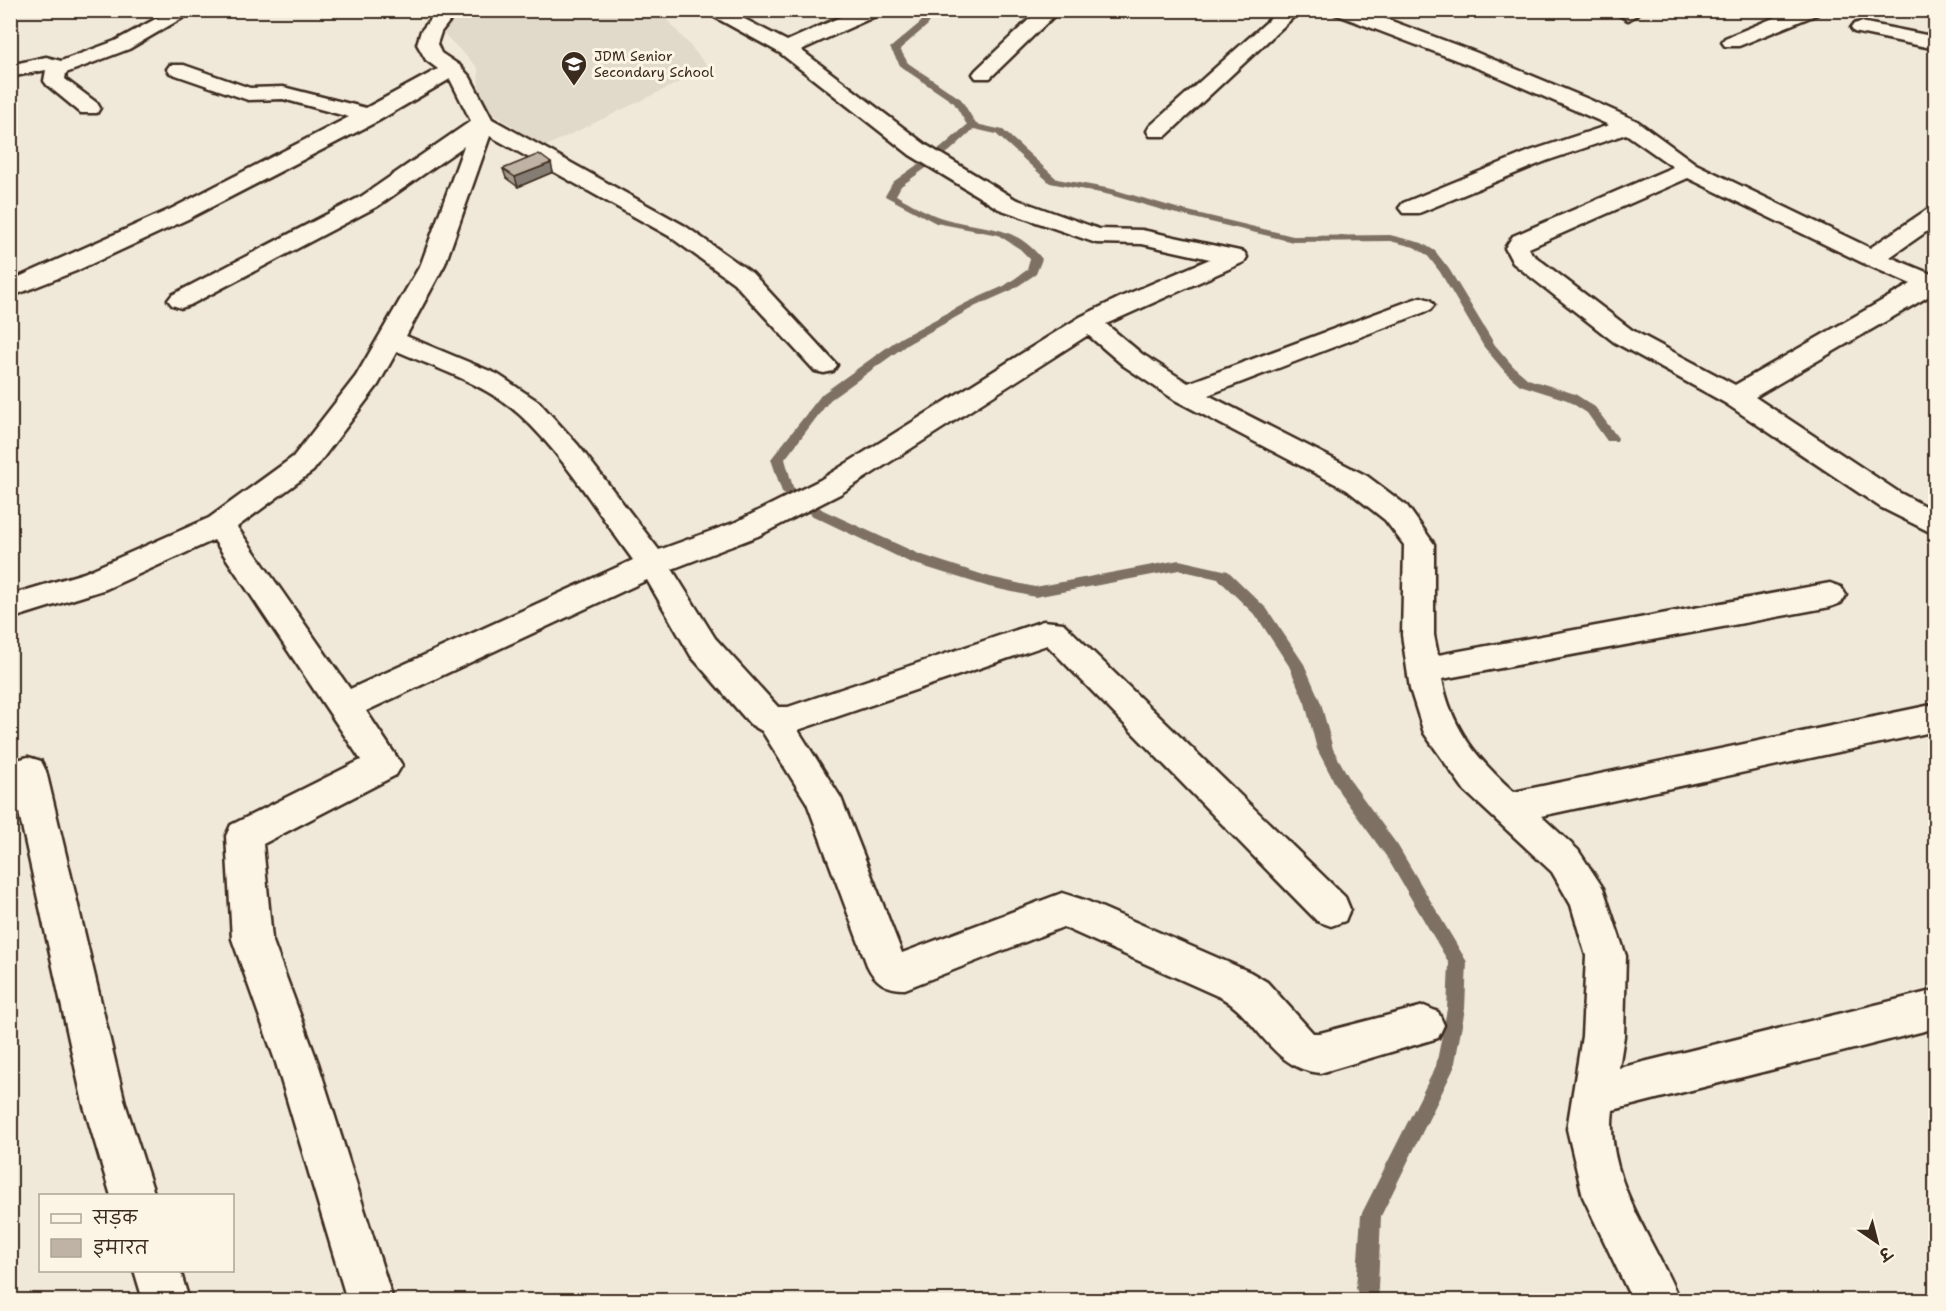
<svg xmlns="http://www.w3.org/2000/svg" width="1946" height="1311" viewBox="0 0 1946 1311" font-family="'Shantell Sans','Playpen Sans Deva',sans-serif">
<rect width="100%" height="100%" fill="#f0e9d9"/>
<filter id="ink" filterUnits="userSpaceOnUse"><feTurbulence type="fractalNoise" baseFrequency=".0167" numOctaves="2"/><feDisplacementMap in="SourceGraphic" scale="12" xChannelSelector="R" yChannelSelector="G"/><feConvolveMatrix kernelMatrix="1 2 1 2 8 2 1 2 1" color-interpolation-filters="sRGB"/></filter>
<g filter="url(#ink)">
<path fill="#e1d9c9" d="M460,11H660L709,68L544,147L480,105L478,68L442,32Z"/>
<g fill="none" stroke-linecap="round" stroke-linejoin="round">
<path fill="#7e7163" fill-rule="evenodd" d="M927,10H936L928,25L900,49L908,63L961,99L976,124L1003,130L1057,179L1112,189L1180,209L1293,236L1390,235L1422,243L1435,251L1449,269L1495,345L1513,366L1528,379L1575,394L1595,407L1618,438L1617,441H1607L1587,413L1567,400L1520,385L1505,372L1484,347L1440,272L1427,255L1414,247L1390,241L1293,242L1173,213L1110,195L1050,183L996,134L974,129L950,151L901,186L896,195C912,204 928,214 946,219C985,230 1013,223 1042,259L1036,274L1012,290L976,306L908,344L830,400L785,459L793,487L823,510L919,554L990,577L1035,587L1179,560L1228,571L1267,609L1304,664L1321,703L1333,749L1352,783L1398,846L1467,962L1465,1009L1454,1068L1381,1216L1378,1288L1380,1300H1360L1356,1288L1361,1215L1436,1066L1447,1009L1449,963L1386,856L1340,793L1317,749L1305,703L1289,666L1257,617L1218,579L1179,570L1035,597L989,587L909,562L813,516L782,492L771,459L822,394L900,338L968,302L1004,286L1027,270L1030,259L1020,249L998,235L936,223L885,196L893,182L942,147L967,125L954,103L901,67L890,48L921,22Z"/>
<g stroke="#3b2a1e" stroke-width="5">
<path id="minor" d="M172,10H196L129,49L66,73L65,79L97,103L100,108L97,113H81L47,85L44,81L46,70L10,77V65L46,57L61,61L115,41Z
M438,10H458L441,32L437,44L441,53L459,65L470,77L492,119L685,226L752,273L837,365L833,371L824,373L815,371L734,283L669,236L490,136L445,264L406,336L497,374L539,402L578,445L659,550L736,522L820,480L1080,317L1123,296L1210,259L1142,244L1096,243L999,209L910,155L780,53L702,10H727L787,41L856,10H882L880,14L801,50L926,145L1015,199L1099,229L1142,230L1244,252L1247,257L1244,262L1106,324L1142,354L1188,383L1412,300L1421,297L1430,300L1434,305L1430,310L1208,395L1367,476L1407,506L1434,544V635L1438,655L1830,583L1841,587L1846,595L1841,603L1830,607L1442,679C1451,728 1478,760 1514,792L1936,704V731L1541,816L1578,850L1603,888L1626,956L1624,1036L1619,1068L1936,990V1028L1613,1110C1604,1178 1655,1240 1679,1300H1632L1583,1197L1567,1129L1582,1036L1586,956L1571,905L1552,872L1465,791L1424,733L1410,689L1402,635L1404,545L1385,520L1347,490L1175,400L1124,366L1088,335L840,494L758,536L672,569L715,638L778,707H788L1043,621L1063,623L1345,897L1350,909L1345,921L1331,926L1317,921L1047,645L798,730L841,798L902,953L1062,893L1087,901L1250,972L1267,982L1313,1033H1320L1424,1006L1438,1012L1444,1025L1438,1038L1320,1073C1272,1069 1259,1020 1222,998L1063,927L905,989C886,989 875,982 867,965L807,803L762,731L750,724L691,656L647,580L366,711L402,765L396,775L263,844L272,939L318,1063L393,1300H347L276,1063L232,939L226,836L231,825L361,760L214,540L106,589L10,619V595L84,573L209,518L293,457L356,376L421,264L464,146L378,206L190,305L181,308L172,305L168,300L172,295L362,196L471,121L450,79L378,121L188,219L76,271L10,297V281L171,209L349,117L283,99L248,100L170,73L167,69L170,65H184L250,88L283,87L366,108L438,69L426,60L417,44L421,31ZM397,351C438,369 486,384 520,415C563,454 598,513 633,560L350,689L237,527L313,471L378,385Z
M1039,10H1060L990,78H976L973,74L976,70Z
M1280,10H1301L1166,136H1150L1147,131L1150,126Z
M1333,10H1362L1475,52L1588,99L1637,121L1696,164L1870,248L1928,209L1936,207V225L1890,257L1936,276V292L1755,397L1900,493L1936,512V535L1880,507L1725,403L1614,342L1513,263L1505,248L1513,236L1673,167L1629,136L1626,134L1546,161L1419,213H1403L1399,208L1403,203L1530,151L1609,125L1485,71L1335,14ZM1688,178L1863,263L1911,284L1735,385L1632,330L1532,254L1529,248Z
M1610,10H1635L1638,14L1628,20Z
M1793,10H1820L1818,14L1739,46H1725L1722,42L1725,38Z
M1861,22L1936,37V49L1854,32L1851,28L1854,24Z
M28,757L41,761L46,771L125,1103L155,1196H111L83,1103L14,790L10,791V762Z
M134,1270H180L189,1300H143Z"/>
</g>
<use href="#minor" fill="#fcf5e5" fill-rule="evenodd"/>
</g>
<path fill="#a39a8d" stroke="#3b2a1e" stroke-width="1.5" d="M503,169L553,172L518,187L506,178Z"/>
<path fill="#857d73" stroke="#3b2a1e" stroke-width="1.5" d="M551,163L553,172L518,187L515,177Z"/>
<path fill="#beb3a4" stroke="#3b2a1e" stroke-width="1.5" d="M539,154L551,163L515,177L503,169Z"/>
</g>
<defs>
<g id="school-pin" transform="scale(1.35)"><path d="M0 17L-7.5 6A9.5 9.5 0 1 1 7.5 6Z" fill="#3b2a1e" stroke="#fcf5e5"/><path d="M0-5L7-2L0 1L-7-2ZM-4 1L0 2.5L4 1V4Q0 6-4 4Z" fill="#fff"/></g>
</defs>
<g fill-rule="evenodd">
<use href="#school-pin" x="574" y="64"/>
</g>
<g text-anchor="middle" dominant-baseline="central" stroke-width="6" stroke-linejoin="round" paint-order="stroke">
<g font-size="14" fill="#3b2a1e" stroke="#fcf5e5" text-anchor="start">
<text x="594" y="56">JDM Senior<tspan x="594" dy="16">Secondary School</tspan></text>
</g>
</g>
<rect width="1946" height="1311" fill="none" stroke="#fcf5e5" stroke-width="36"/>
<rect x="18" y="18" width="1910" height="1275" fill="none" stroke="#3b2a1e" stroke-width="2" filter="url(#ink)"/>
<rect x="39" y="1194" width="195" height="78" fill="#fcf5e5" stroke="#afa495" stroke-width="1.5"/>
<rect x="51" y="1214" width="30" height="9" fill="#fcf5e5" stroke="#afa495" stroke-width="1.5"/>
<text x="93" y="1224" font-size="18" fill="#3b2a1e">सड़क</text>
<rect x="51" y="1239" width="30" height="18" fill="#beb3a4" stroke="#afa495" stroke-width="1.5"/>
<text x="93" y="1254" font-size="18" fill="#3b2a1e">इमारत</text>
<g transform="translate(1877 1242) rotate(145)" stroke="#fcf5e5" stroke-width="4.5" paint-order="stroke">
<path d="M0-4.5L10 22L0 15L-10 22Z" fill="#3b2a1e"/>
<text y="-9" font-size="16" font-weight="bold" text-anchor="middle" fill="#3b2a1e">उ</text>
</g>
</svg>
